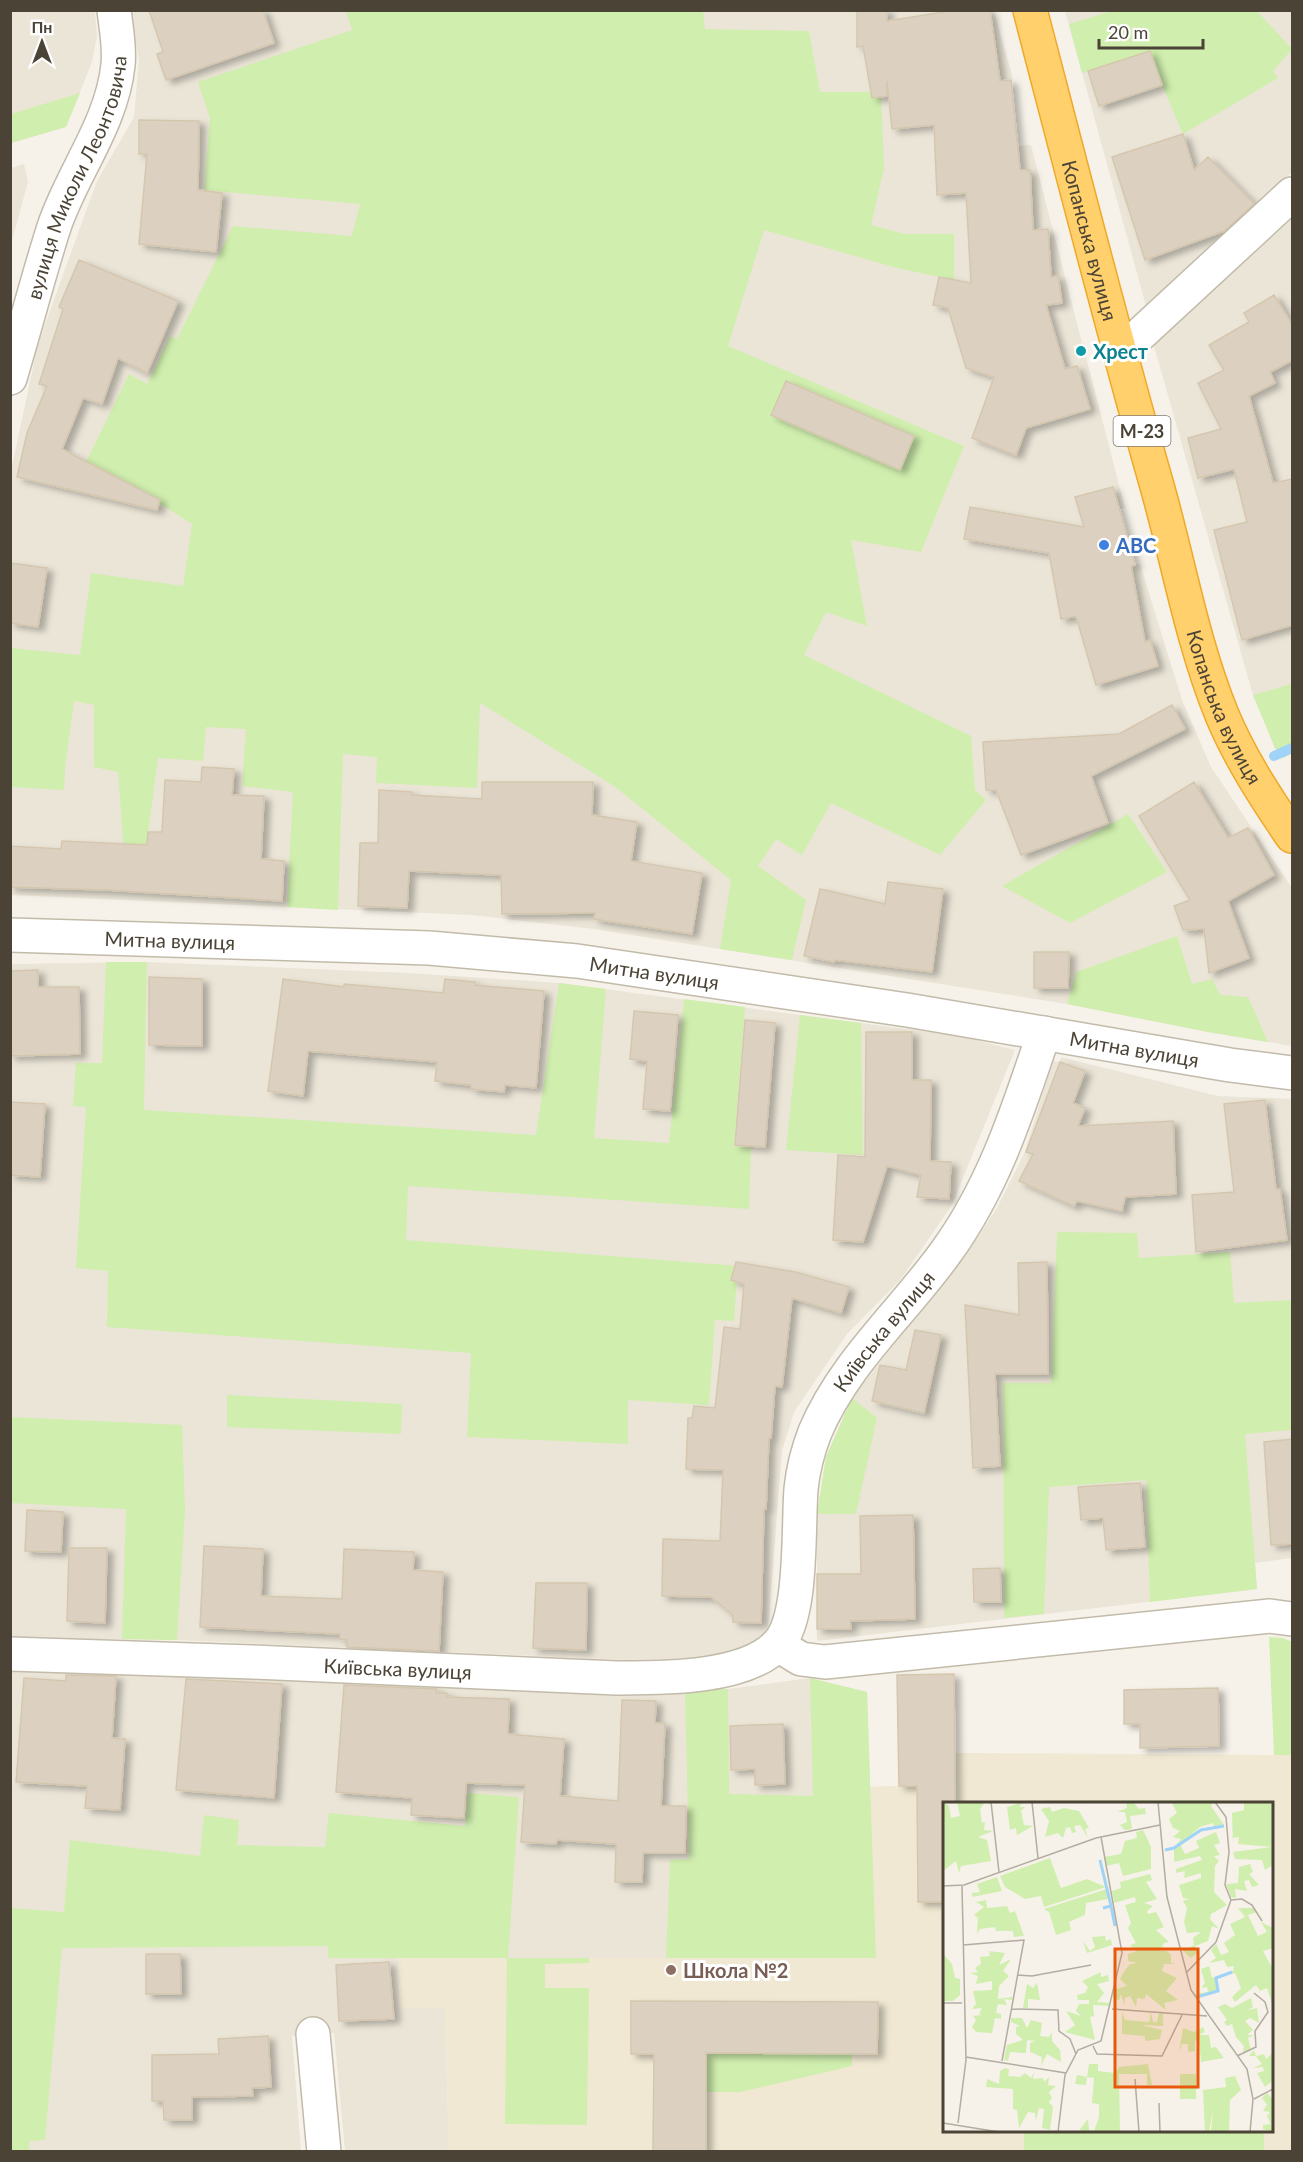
<svg xmlns="http://www.w3.org/2000/svg" width="1303" height="2162" viewBox="0 0 1303 2162" font-family="Lato,sans-serif">
<defs>
<filter id="shadow"><feDropShadow dx="6" dy="4" stdDeviation="3" flood-color="#0004"/></filter>
</defs>
<rect width="100%" height="100%" fill="#f6f2e9"/>
<path fill="#ebe5d7" d="M11,11H95L97,36L92,62L66,127L11,143Z
M130,11H994L1013,79L1011,80L1018,146L1031,145L1082,343L1073,346L1078,359L1086,357L1125,508L1119,509L1135,565L1140,564L1182,700L1211,767L1292,888V1046L1208,1032L1067,1004L594,929L472,915L11,895V471L38,344L97,181L134,117L139,60Z
M1065,11H1292V172L1146,306Z
M24,164L28,182L11,244V168Z
M1292,218V740L1275,748L1253,695L1154,346Z
M147,962L408,973L559,983L959,1036L1015,1050L952,1205L901,1279L847,1334L794,1412L782,1451L768,1629L761,1637L738,1650L697,1658L626,1660L177,1640L11,1638L10,964Z
M1061,1057L1218,1096L1292,1099V1558L1255,1563L1257,1589L817,1641V1514L826,1457L852,1398L978,1237L997,1208L1024,1154L1053,1061L1060,1062Z
M11,1670L250,1676L618,1693L728,1689L810,1678L867,1692L876,1958H398L400,2008H445L449,2151H345L334,2033L292,2036L301,2151L11,2152Z"/>
<path fill="#f0e8d2" d="M955,1753L1292,1755V2151H449L445,2008H400L398,1958H876L870,1787L886,1786H917L918,1901L944,1902V2130H1272V1804L955,1803Z"/>
<path fill="#d0eeae" d="M703,10L705,29L809,31L820,92H881L884,168L871,225L905,234H954V280L897,268L764,230L728,346L964,446L921,552L851,540L867,626L826,612L804,655L971,736L975,790L986,800L940,855L831,803L802,855L776,839L758,866L806,900L792,960L720,949L731,880L614,786L480,703L477,788L376,783L377,757L343,754L338,910L287,907L293,792L242,786L246,729L206,727L203,761L158,758L148,832L146,867L125,865L118,772L94,767V705L74,701L65,769L64,790L11,787V648L80,655L91,573L183,586L192,524L129,484L86,462L129,374L147,384L170,336L177,339L233,226L352,236L360,204L204,190L210,118L198,82L352,30L346,11Z
M1112,11H1257L1292,49L1273,71L1278,78L1183,134L1162,85L1150,51L1082,73L1069,24Z
M80,93L66,127L11,143V114Z
M1292,684V753L1283,758L1275,748L1253,695Z
M1128,814L1167,872L1070,923L1002,886Z
M1177,936L1192,984L1212,979L1220,995L1248,997L1268,1042L1208,1032L1067,1004L1076,972Z
M106,962H147L144,1110L536,1135L559,983L606,989L594,1138L669,1143L684,999L745,1007L734,1146L751,1148L749,1209L408,1186L406,1240L738,1266L734,1321L715,1320L709,1405L628,1400V1444L467,1437L471,1353L107,1327L108,1271L76,1268L86,1107L73,1106L76,1063H102Z
M800,1015L861,1023L863,1155L786,1150Z
M1057,1232L1137,1233L1139,1258L1230,1252L1234,1303L1292,1300V1430L1245,1434L1257,1589L1150,1602L1146,1480L1049,1487L1044,1614L1004,1618L1003,1383H1051Z
M227,1395L402,1404L401,1434L227,1427Z
M852,1398L877,1418L856,1514H817L826,1457Z
M11,1417L182,1425L185,1511L177,1640L122,1639L126,1509L11,1503Z
M1269,1637L1283,1638L1292,1642V1755H1274Z
M810,1678L867,1692L876,1958H666L670,1860L689,1859L685,1692L728,1689L729,1794L813,1796Z
M468,1793L519,1797L508,1958H589V1963L545,1964V1988H589L587,2125L505,2124L507,1958H328V1946L62,1948L45,2140L29,2141V2151H11V1908L64,1912L70,1840L200,1856L204,1815L239,1820L237,1845L325,1847L329,1813L465,1826Z
M1219,1800V1804L1000,1803V1801Z
M706,2053H852V2066L740,2092H706Z
M1024,2131H1264V2151H1024Z"/>
<g fill="none" stroke-linecap="round" stroke-linejoin="round">
<path stroke="#a0d3f8" stroke-width="10" d="M1274,756L1292,748"/>
</g>
<path fill="#dcd1c0" stroke="#d5c7af" stroke-width="1.5" filter="url(#shadow)" d="M149,10H263L274,43L166,80L157,54L163,52Z
M857,10H887V21L956,10H990L1000,81L1011,80L1020,170H1030L1033,230L1048,229L1051,277L1058,276L1062,303L1046,305L1065,369L1077,366L1090,409L1026,428L1016,455L972,438L994,377L966,368L948,308L933,305L939,277L971,283L966,193L937,195L934,125L892,129L887,81V96L872,98L863,46L857,47Z
M1150,51L1162,85L1099,106L1088,71Z
M139,120L199,121L198,190L222,193L216,252L139,244L147,154H139Z
M1183,134L1194,170L1208,157L1254,204L1224,231L1145,260L1112,157Z
M79,260L178,301L147,373L118,358L102,404L83,398L62,449L160,500L157,510L17,477L27,433L47,386L39,384L63,309L59,307Z
M1274,295L1293,326V360L1270,372L1275,383L1249,396L1273,483L1293,479V625L1242,640L1214,530L1247,522L1234,469L1198,478L1188,438L1221,429L1198,383L1224,370L1209,345L1249,322L1244,313Z
M786,381L914,436L900,470L771,415Z
M1113,487L1135,565L1131,566L1145,642L1150,640L1158,666L1096,685L1076,616L1061,619L1049,553L964,539L970,507L1084,527L1075,497Z
M10,563L47,568L38,627L10,623Z
M1172,705L1185,729L1091,776L1108,823L1021,855L996,790H986L983,742L1119,734Z
M202,767L234,769L232,795L264,796L261,859L284,861L282,901L107,890L10,887V846L61,849L62,841L147,845L148,832H162L165,780L201,782Z
M482,782H593L592,815L637,822L631,861L702,873L692,934L594,919L595,913L502,914L501,875L409,871L407,908L358,906L360,843H378L379,790L412,792V795L482,799Z
M1194,782L1228,838L1248,828L1274,875L1228,901L1249,958L1209,973L1204,929L1183,930L1174,906L1190,900L1139,816Z
M888,882L943,889L932,972L835,960L834,962L804,956L820,889L885,904Z
M1034,952H1069L1068,988H1034Z
M38,970V987H79L80,1054L10,1056V971Z
M149,977L202,979V1046L149,1045Z
M283,979L344,987V984L443,993L445,979L475,982V985L544,991L536,1088L505,1085L504,1092L471,1089V1085L435,1081L437,1062L308,1051L303,1096L268,1091Z
M634,1011L678,1015L670,1111L643,1109L647,1061L630,1059Z
M745,1020L775,1023L765,1147L735,1145Z
M866,1032H912V1080H931L930,1161L951,1162L949,1199L917,1197L921,1175L887,1166L863,1242L833,1240L838,1155L865,1157Z
M1060,1062L1085,1071L1073,1103L1085,1108L1078,1126L1173,1121L1176,1194L1125,1197L1122,1211L1077,1201L1074,1206L1019,1181L1033,1154L1026,1152Z
M1265,1100L1276,1189H1280L1287,1240L1196,1252L1192,1195L1234,1192L1224,1104Z
M10,1102L45,1104L40,1177L10,1175Z
M736,1262L795,1272L849,1287L841,1313L792,1298L782,1387L775,1386L771,1438H769L766,1509H764L761,1623L733,1622V1615L711,1597L662,1596L663,1539L720,1541L723,1470L686,1469L688,1418H692L694,1406L715,1408L724,1327L740,1329L744,1284L731,1280Z
M1047,1262L1048,1374H995L1000,1466L973,1468L965,1305L1019,1315L1018,1263Z
M915,1330L941,1335L924,1413L872,1401L880,1365L906,1370Z
M1293,1439V1544L1271,1545L1264,1442Z
M1140,1483L1145,1547L1106,1550L1103,1518L1081,1520L1078,1487Z
M27,1510L63,1512L61,1552L25,1551Z
M913,1515L915,1619L850,1621L851,1629H817V1574H861L860,1516Z
M204,1546L263,1549L261,1596L342,1599L344,1549L414,1552L413,1570L443,1572L439,1651L347,1647V1640L340,1639V1634L200,1627Z
M69,1548H107L105,1623L67,1621Z
M1000,1568L1001,1602H974L973,1569Z
M536,1583H587L586,1650L533,1648Z
M954,1674L955,1803H945V1902H918L917,1786H899L897,1675Z
M66,1675L116,1676L112,1738L125,1739L120,1810L85,1808L87,1786L16,1782L24,1678L66,1681Z
M186,1679L282,1684L274,1798L176,1790Z
M344,1685L437,1689L436,1693H447V1697L509,1699L508,1734L564,1739L560,1796L618,1801L622,1700L656,1701L655,1723H665L661,1806H686L685,1853H643L642,1882H615L616,1844L557,1840L556,1844L521,1842L525,1785L466,1783L464,1818L411,1815L412,1798L336,1792Z
M1218,1688L1219,1746L1140,1748V1724H1124V1690Z
M783,1724L785,1784L755,1785V1769L731,1770L730,1726Z
M146,1954H180L181,1994H146Z
M389,1962L394,2019L339,2021L336,1965Z
M631,2001L878,2002L877,2054L706,2053V2151H653L654,2054H631Z
M268,2036L271,2087L252,2088L253,2096L192,2097V2120H164L163,2101H152V2055L219,2054L218,2039Z"/>
<g fill="none" stroke-linecap="round" stroke-linejoin="round">
<g stroke="#c3bbaa" stroke-width="36">
<g id="minor">
<path d="M1120,353L1292,194"/>
<path id="s1" d="M10,378C25,328 38,277 54,227C72,173 112,124 118,65C120,47 116,28 114,10"/>
<path id="s2" d="M10,935L429,948L577,961L907,1010L1230,1065L1292,1073"/>
<path d="M778,1645L801,1659L825,1662L1270,1616L1292,1619"/>
<path id="s3" d="M10,1654L253,1662L617,1678C662,1678 746,1679 778,1644C803,1618 798,1526 801,1489C803,1469 808,1450 815,1432C844,1363 903,1312 946,1252C994,1186 1018,1110 1044,1033"/>
<path d="M313,2034L324,2152"/>
</g>
</g>
<g stroke="#eea92b" stroke-width="36">
<g id="highway">
<path id="s4" d="M1030,10C1071,167 1111,324 1155,479C1178,558 1191,639 1222,715C1240,758 1266,798 1292,836"/>
</g>
</g>
<use href="#minor" stroke="#fff" stroke-width="33"/>
<use href="#highway" stroke="#ffd06b" stroke-width="33"/>
</g>
<circle fill="#0f9aa8" stroke="#fff" stroke-width="2" cx="1081" cy="351" r="6"/>
<circle fill="#3f7fe0" stroke="#fff" stroke-width="2" cx="1104" cy="545" r="6"/>
<circle fill="#8d6e63" stroke="#fff" stroke-width="2" cx="671" cy="1970" r="6"/>
<g text-anchor="middle" dominant-baseline="central" stroke-width="6" stroke-linejoin="round" paint-order="stroke">
<rect fill="#fff" stroke="#817b72" stroke-width="1.5" x="1113.5" y="416" width="57" height="30" rx="4.5"/>
<g font-size="18" font-weight="bold" fill="#4b4336">
<text x="1142" y="431">М-23</text>
</g>
<g font-size="20" fill="#4b4336" stroke="#fff">
<text stroke="none"><textPath href="#s1" startOffset="212">вулиця Миколи Леонтовича</textPath></text>
<text stroke="none"><textPath href="#s4" startOffset="238">Копанська вулиця</textPath></text>
<text stroke="none"><textPath href="#s4" startOffset="724">Копанська вулиця</textPath></text>
<text stroke="none"><textPath href="#s2" startOffset="160">Митна вулиця</textPath></text>
<text stroke="none"><textPath href="#s2" startOffset="646">Митна вулиця</textPath></text>
<text stroke="none"><textPath href="#s2" startOffset="1132">Митна вулиця</textPath></text>
<text stroke="none"><textPath href="#s3" startOffset="1116">Київська вулиця</textPath></text>
<text stroke="none"><textPath href="#s3" startOffset="388">Київська вулиця</textPath></text>
</g>
<g font-size="20" font-weight="bold" fill="#0d838f" stroke="#fff" text-anchor="start">
<text x="1093" y="351">Хрест</text>
</g>
<g font-size="20" font-weight="bold" fill="#366cbe" stroke="#fff" text-anchor="start">
<text x="1116" y="545">ABC</text>
</g>
<g font-size="20" font-weight="bold" fill="#785e54" stroke="#fff" text-anchor="start">
<text x="683" y="1970">Школа №2</text>
</g>
</g>
<g transform="translate(943 1802)">
<rect width="330" height="330" fill="#f6f2e9"/>
<path d="M0,0L6,4L8,16L17,14L14,0H42L37,7L39,21L42,20L41,28L50,29L35,35L44,38L48,59L18,64L16,71L13,59L0,69ZM80,0L76,5H82L78,9L81,23L90,24L74,33L73,26L67,28L64,5ZM183,0H190L196,7L202,6L203,12L187,14L189,27L182,28L177,23L184,20L182,10H174L184,6ZM271,0L268,4L281,23L271,24L270,21L257,25L237,42L242,52L256,46L253,39L273,30L277,41L271,43L277,53L271,54L276,59L272,64L271,90L284,103L268,112L267,117L276,127L269,124L265,139L252,144L255,150L248,156L240,149L251,143L250,136L258,130L244,131L241,120L244,106L240,99L246,97L240,96L236,83L258,76V71L241,76L242,69L233,71V67L259,58L257,54L231,60V46L238,37L230,35L237,29L230,26L226,17L234,11L229,1ZM301,0H330V63L322,68L319,58L292,57L290,50L329,45L295,42L296,35L290,36V44L289,11L301,8ZM107,5L109,10L121,6L136,9L146,26L142,27L145,36L137,23L131,24L133,30L129,31L127,25L123,26L120,36L115,31L102,35L106,19L98,7ZM200,28L208,45V67L180,74L176,61L163,64L161,55L178,52L182,39L194,36L193,30ZM107,56L118,86L144,77L163,85L101,105L98,94L82,97L62,85L57,74ZM307,62L310,70L306,72L316,83L309,85L306,78L301,79L304,89L292,87L293,96L288,95L283,82L295,81L296,65ZM207,72L209,78L203,80L214,97L201,101L210,104L204,109L205,112L213,110L221,125L213,128L226,140L221,141L217,149H224L228,153V161L233,162H221L219,169L234,176L223,189L235,198L221,201L223,208L203,192L202,197L194,196L193,205L187,194L182,196L181,203L178,192L176,198L170,197V188L184,184L177,177L180,171L187,162L195,161L185,159V152L194,149L187,143L193,141L185,126L188,121L182,103L193,100L192,95L171,101L169,89L178,86L177,80ZM54,75L59,89L29,95V91L37,90L34,82ZM164,87L165,97L143,101L142,113L126,120L128,128L113,133L106,110L101,107ZM43,98L44,106L64,104L67,111L72,109L81,134L71,135L70,129H53L52,125L37,127L34,132L35,116L31,113L41,105L33,100ZM295,106H311L314,110L305,113L315,134L324,130L318,120L330,126V146L320,149L330,167V204L324,186L317,189L313,183L292,200L289,195L298,186L292,171L273,176L276,189L254,196L252,192L265,190L264,185L258,186L262,181L258,167L266,164L269,176L290,169L291,164L284,165L281,158L266,161L273,156L268,148L273,142L278,153L286,150L281,141L292,133L287,122L302,115ZM162,134L163,139L168,137L169,143L144,151L140,139L147,149L152,145L149,135ZM46,149L62,151L56,163L68,157L60,169L66,174L56,184L55,197L69,195V198L61,197L64,203L55,202L53,211L58,212V217L52,216L49,231L33,230L29,225L33,218L30,214L39,213L36,212L39,206L29,207L33,202L30,189L49,188V179L33,182L35,174L27,171L35,170L32,166L38,162L37,155L47,154ZM0,152L9,162L12,176L17,177V193L10,199H0ZM158,170V175L165,173L166,179L154,182L161,191L154,200L167,201V204L150,203L151,214L147,215L152,238L122,230L132,223L123,209L138,214L133,209L136,202H146V198H135L134,193L142,191L145,185L139,179ZM94,181L97,198L85,197V206H80L84,182L90,186ZM308,196L310,205L305,208L314,206L316,221L307,216L302,219L310,228L304,233H311L305,236L308,248L300,251L301,244L293,235L289,222L284,224L281,220L284,218L275,205L282,202L289,206ZM179,209L182,218L206,220L208,210L210,220H214L216,211L220,212V224L198,223L219,228L217,237L202,239V234L179,232ZM68,216H79L84,226L88,218L99,221L97,234L106,235L109,230V239L117,248L118,260L104,252L98,264L99,255L87,250V241L92,239L84,238L83,251L67,250L65,259L61,258L64,243L80,238L73,232V225L77,224L68,220ZM260,225L262,230L256,233H266L268,246L273,245L281,256L258,260L256,238L252,239V249L245,250V242H239L236,251L240,226L251,230ZM311,248L313,254L321,252L323,257L330,251V278L322,285L314,271L321,269L320,265L310,266L319,262L313,254H306ZM146,262H155V269L172,271L176,265L205,262L209,283H204V272H176L177,330H135L145,317L146,328L151,329L156,315V302L149,301L151,276L144,275L143,283L132,282L134,273L144,275ZM62,266L66,267L65,274L77,275L82,271L88,276L91,270L90,277L100,276L101,280L106,275L105,283L113,284L106,290L109,296L106,300L110,305L107,328L99,326L101,307L96,306L93,319L92,311L85,310L76,326L74,308L70,307V287L43,285L44,277L56,282L57,269ZM237,272H253V297H237ZM292,274L298,288L287,298L286,330H268L270,308L266,330H262L260,288L283,285L282,276ZM324,291L330,298L329,330L320,327V323L328,322L324,314L327,310L320,309L324,303L319,296Z" fill="#d0eeae"/>
<path fill="none" stroke="#a0d3f8" stroke-width="3" d="M222,48L231,46L258,28L281,24M157,58L168,104L160,106M168,104L172,124M254,195L275,189L273,176L289,170"/>
<path fill="none" stroke="#b2aca1" stroke-width="1.5" d="M48,0L56,70M89,0L95,56M215,0L224,95L248,188L304,267L310,297L307,330M0,84L21,83L153,36L217,23M288,98L299,97L309,103L319,119M20,143L81,138L59,259M244,170L273,140L288,98L282,83L286,50L283,15L272,0M74,173L89,174L148,163M0,201H19M69,207L115,208L116,229L127,237L133,252M169,207L264,214M150,244L154,252L219,254L239,213M294,254L313,245L312,229L325,210L322,200L311,191M23,255L123,271M192,277L196,330M311,297L330,287M216,301L217,330M0,321L56,330M15,321L23,258L19,84M115,330L122,273L135,248L158,239L179,151L158,35"/>
<path fill="#e8590c" fill-opacity="0.15" stroke="#e8590c" stroke-width="3" d="M172,147H255V285H172Z"/>
<rect width="330" height="330" fill="none" stroke="#4b4336" stroke-width="3"/>
</g>
<rect width="1303" height="2162" fill="none" stroke="#4b4336" stroke-width="24"/>
<g transform="translate(42 42)" stroke="#ffffff" stroke-width="4.5" paint-order="stroke">
<path d="M0-4.5L10 22L0 15L-10 22Z" fill="#4b4336"/>
<text y="-9" font-size="16" font-weight="bold" text-anchor="middle" fill="#4b4336">Пн</text>
</g>
<path d="M1099 39v9h104v-9" fill="none" stroke="#4b4336" stroke-width="3"/>
<text x="1108" y="39" font-size="18" fill="#4b4336" stroke="#ffffff" stroke-width="4.5" paint-order="stroke">20 m</text>
</svg>
